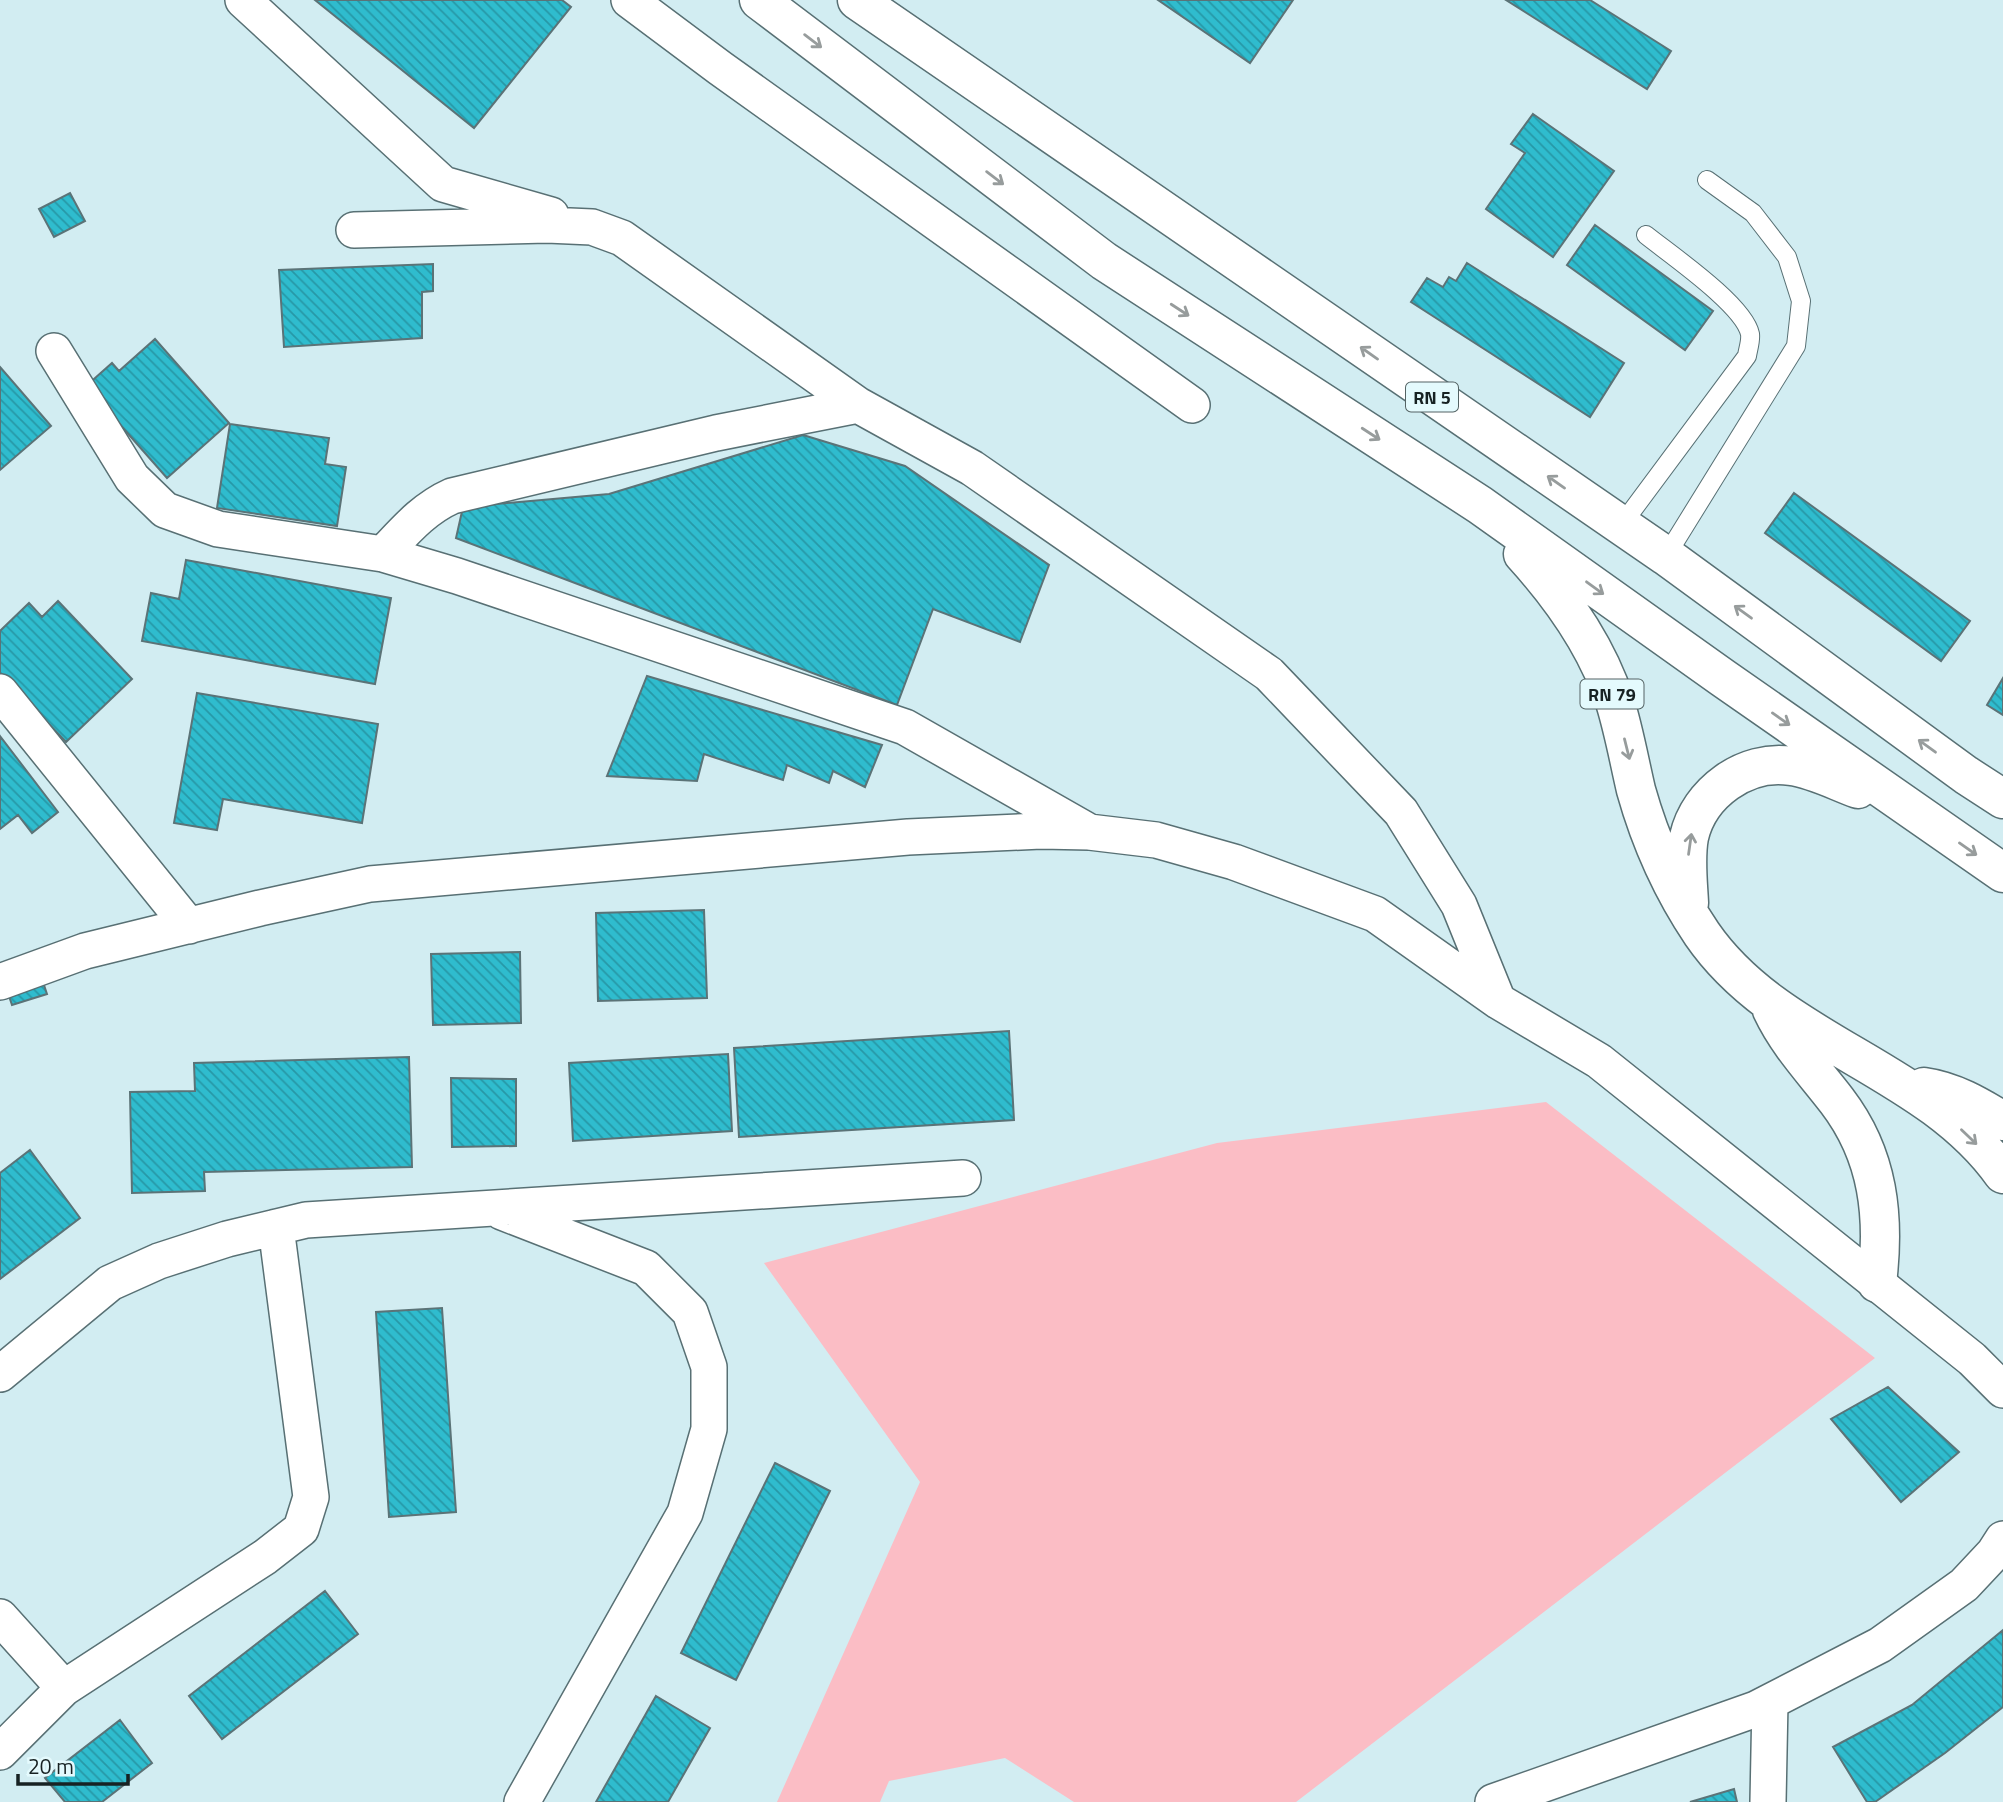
<svg xmlns="http://www.w3.org/2000/svg" width="2003" height="1802" viewBox="0 0 2003 1802" font-family="'Titillium Web',sans-serif">
<defs>
<pattern id="building-back-hatch" width="6" height="6" patternUnits="userSpaceOnUse" patternTransform="scale(1.75)"><rect width="6" height="6" fill="#2fbcce"/><path d="M-1 5l2 2M0 0l6 6M5-1l2 2" fill="none" stroke="#2798a7"/></pattern>
</defs>
<rect width="100%" height="100%" fill="#d2edf2"/>
<path fill="#fbbdc5" d="M1546,1102L1875,1358L1296,1802H1074L1005,1758L889,1781L880,1802H777L920,1482L764,1263L1217,1143Z"/>
<path fill="url(#building-back-hatch)" stroke="#5b7377" stroke-width="2" d="M315,0H562L571,7L474,128Z
M1158,0H1293L1250,63Z
M1506,0H1590L1671,51L1647,89Z
M1533,114L1614,171L1553,257L1486,209L1525,153L1511,144Z
M70,193L85,221L54,237L39,209Z
M1595,225L1713,311L1685,350L1567,265Z
M1467,263L1624,363L1590,417L1411,302L1427,278L1443,287L1449,277L1456,281Z
M433,264V291L422,292V338L284,347L279,270Z
M155,339L229,423L167,478L86,386L112,363L119,371Z
M0,367L51,426L0,470Z
M230,424L329,438L325,464L346,467L337,526L217,508Z
M803,435L905,466L1049,565L1020,642L933,609L897,705L456,538L463,507L609,494Z
M1794,493L1970,621L1941,661L1765,533Z
M186,560L391,598L375,684L142,641L151,593L179,599Z
M58,601L132,679L66,742L0,673V631L29,603L42,617Z
M647,676L882,745L865,787L833,771L829,783L787,765L783,780L704,754L697,781L607,776Z
M2003,678V715L1987,705Z
M197,693L378,724L362,823L223,799L217,830L174,823Z
M0,736L58,812L32,833L18,815L0,829Z
M704,910L707,998L598,1001L596,913Z
M520,952L521,1023L433,1025L431,954Z
M40,973L47,994L12,1005L5,984Z
M1009,1031L1014,1120L739,1137L734,1048Z
M728,1054L732,1131L573,1141L569,1063Z
M409,1057L412,1167L204,1172L205,1191L132,1193L130,1092L195,1091L194,1063Z
M451,1078L516,1079V1146L452,1147Z
M30,1150L80,1218L0,1279V1173Z
M442,1308L456,1512L389,1517L376,1312Z
M1888,1387L1959,1452L1901,1502L1831,1419Z
M775,1463L830,1491L736,1680L681,1653Z
M325,1591L358,1634L222,1739L189,1696Z
M2003,1630V1707L1945,1753L1875,1802H1867L1833,1747L1912,1705Z
M656,1696L710,1728L668,1802H596Z
M120,1720L152,1763L102,1802H65L45,1778Z
M1734,1789L1737,1802H1690Z"/>
<g fill="none" stroke-linecap="round" stroke-linejoin="round">
<g stroke="#587074" stroke-width="20">
<path id="service" d="M1620,527L1747,356C1748,349 1751,341 1750,334C1744,305 1671,255 1646,235
M1666,556L1796,346L1801,301L1787,257L1753,213L1707,180"/>
</g>
<g stroke="#587074" stroke-width="38">
<path id="minor" d="M243,0L443,184L551,215
M629,0L720,68L1192,405
M354,230L547,225L592,227L622,238L858,405L972,468L1269,674L1401,812L1459,905L1498,1001
M54,351L132,478L165,510L218,529L383,554L457,576L905,727L1086,830
M383,554C405,531 423,509 452,496L716,433L858,405
M0,692L189,926
M0,982L85,951L260,908L370,884L908,837L1041,831L1089,832L1156,840L1234,862L1375,914L1498,1001L1599,1061L1972,1359L2003,1390
M502,1212L646,1268L690,1312L709,1367V1429L685,1513L522,1802
M0,1374L110,1283L159,1261L227,1239L306,1220L963,1178
M0,1617L64,1688
M0,1752L64,1688L265,1557L301,1529L311,1497L276,1227
M1493,1802L1756,1709L1880,1645L1964,1585L1994,1553L2003,1539
M1768,1802L1770,1702"/>
</g>
<g stroke="#587074" stroke-width="41">
<path id="trunk" d="M759,0L1104,261L1480,505L1723,678L2003,873
M857,0L1666,556L1966,775L2003,799
M1523,554C1562,597 1597,646 1615,702C1624,731 1629,760 1636,790C1650,840 1673,891 1702,934C1777,1043 1927,1067 2003,1174
M1689,903C1688,882 1685,858 1689,837C1699,793 1745,759 1791,766C1814,769 1836,781 1858,789
M1772,1010C1788,1044 1814,1071 1837,1101C1879,1156 1885,1217 1877,1283
M1924,1087C1953,1091 1978,1106 2003,1121"/>
</g>
<use href="#service" stroke="#fff" stroke-width="18"/>
<use href="#minor" stroke="#fff" stroke-width="35"/>
<use href="#trunk" stroke="#fff" stroke-width="38"/>
</g>
<defs><path id="oneway-shaft" d="M-6 0H5M1.5-3L5.5 0L1.5 3" fill="none" stroke-width="1.6" stroke-linecap="round" stroke-linejoin="round" transform="scale(1.75)"/></defs>
<g stroke="#979c9c">
<use href="#oneway-shaft" transform="translate(813 41) rotate(37)"/>
<use href="#oneway-shaft" transform="translate(995 178) rotate(37)"/>
<use href="#oneway-shaft" transform="translate(1180 310) rotate(33)"/>
<use href="#oneway-shaft" transform="translate(1369 353) rotate(-145)"/>
<use href="#oneway-shaft" transform="translate(1371 434) rotate(33)"/>
<use href="#oneway-shaft" transform="translate(1556 482) rotate(-145)"/>
<use href="#oneway-shaft" transform="translate(1595 588) rotate(36)"/>
<use href="#oneway-shaft" transform="translate(1743 612) rotate(-144)"/>
<use href="#oneway-shaft" transform="translate(1781 719) rotate(35)"/>
<use href="#oneway-shaft" transform="translate(1927 746) rotate(-144)"/>
<use href="#oneway-shaft" transform="translate(1627 749) rotate(76)"/>
<use href="#oneway-shaft" transform="translate(1690 844) rotate(-82)"/>
<use href="#oneway-shaft" transform="translate(1968 849) rotate(35)"/>
<use href="#oneway-shaft" transform="translate(1969 1137) rotate(44)"/>
</g>
<g text-anchor="middle" dominant-baseline="central" stroke-width="5" stroke-linejoin="round" paint-order="stroke">
<g fill="#e4fafd" stroke="#546364" stroke-width="2">
<rect x="1406" y="382.5" width="52" height="29" rx="5"/>
<rect x="1580.5" y="679.5" width="63" height="29" rx="5"/>
</g>
<g font-size="18" font-weight="bold" fill="#172223">
<text x="1432" y="397">RN 5</text>
<text x="1612" y="694">RN 79</text>
</g>
</g>
<path d="M18 1774v10h110v-10" fill="none" stroke="#172223" stroke-width="3.5"/>
<text x="28" y="1774" font-size="21" fill="#172223" stroke="#e4fafd" stroke-width="5" paint-order="stroke">20 m</text>
</svg>
